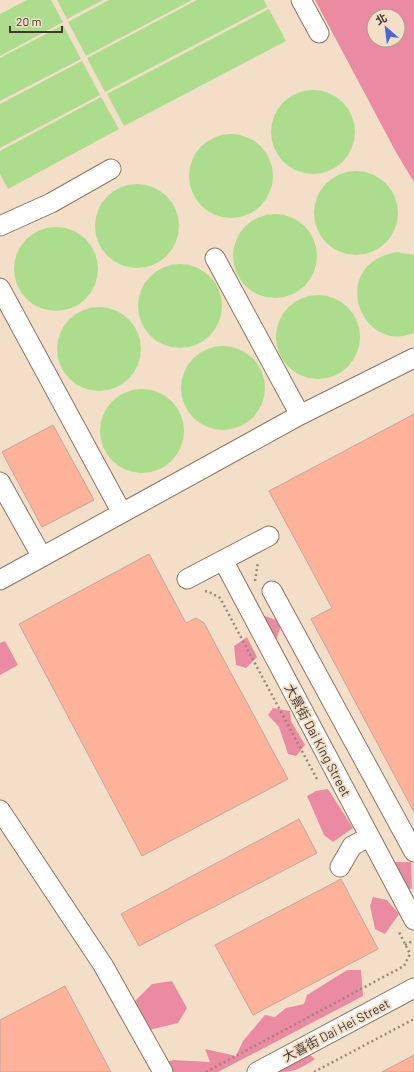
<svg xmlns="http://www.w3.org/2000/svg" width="414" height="1072" viewBox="0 0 414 1072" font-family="Barlow,'Noto Sans TC',sans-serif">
<rect width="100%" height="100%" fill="#f3dfc8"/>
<path fill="#eb8ba1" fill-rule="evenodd" d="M315,0H414V182L397,154ZM374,16H398V40H374Z
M265,616L282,622L277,638L265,645L257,633Z
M247,637L257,657L246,668L236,665L234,646Z
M5,641L18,665L0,675V643Z
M273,708L290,711L291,721L305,745L296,756L288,754L279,727L268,715Z
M328,789L353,828L333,842L324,835L307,796L316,791Z
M393,862H411L412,889L403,888Z
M373,897L387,900L399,914L385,934L375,929L370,906Z
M347,970H361L363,996L218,1072H152L148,1068L173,1060L210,1062L205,1049L236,1056L243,1041L265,1015L275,1017L286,1008L304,1004L307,995Z
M172,981L187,1008L178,1023L149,1030L135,1001L152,984Z
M281,1052L309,1054L315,1059C301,1068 296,1072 279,1072Z"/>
<path fill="#abdd8c" d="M27,0H51L63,22L0,56V14Z
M57,0H103L67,19Z
M109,0H192L86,56L68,22Z
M197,0H264L267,7L105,92L87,58Z
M269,9L286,41L124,126L107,94Z
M63,25L81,59L0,101V58Z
M82,61L100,95L0,148V104Z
M271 132a42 42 0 1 1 84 0a42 42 0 1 1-84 0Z
M101,97L119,129L8,189L0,174V151Z
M189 176a42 42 0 1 1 84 0a42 42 0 1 1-84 0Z
M314 213a42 42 0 1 1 84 0a42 42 0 1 1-84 0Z
M95 226a42 42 0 1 1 84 0a42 42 0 1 1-84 0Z
M233 256a42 42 0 1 1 84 0a42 42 0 1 1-84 0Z
M14 269a42 42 0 1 1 84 0a42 42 0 1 1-84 0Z
M397,252L414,255V333C360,355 327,264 397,252Z
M138 306a42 42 0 1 1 84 0a42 42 0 1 1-84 0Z
M276 337a42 42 0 1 1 84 0a42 42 0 1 1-84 0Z
M57 349a42 42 0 1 1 84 0a42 42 0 1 1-84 0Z
M181 388a42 42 0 1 1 84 0a42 42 0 1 1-84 0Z
M100 431a42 42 0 1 1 84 0a42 42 0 1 1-84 0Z"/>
<path fill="#feb29a" stroke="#c4a69c" d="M414,414V812L311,619L332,608L269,491Z
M53,425L94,500L42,527L2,452Z
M149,554L186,623L196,618L204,623L288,779L142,856L19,624Z
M299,819L317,853L139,946L121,914Z
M341,879L378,949L253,1015L215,945Z
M65,986L111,1072H0V1020Z
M414,1055V1072H382Z"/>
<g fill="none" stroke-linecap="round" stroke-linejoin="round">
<g stroke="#8a7763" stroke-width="21">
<path id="minor" d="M301,0L319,33
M0,226L51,203L111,169
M215,258L300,415
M0,288L122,513L0,580
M0,482L42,557
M122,513L300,415L414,358
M223,560L414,920
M187,579L269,536
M272,591L414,852
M0,810L103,965L163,1072
M340,867L352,846L369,837
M257,1072L414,988"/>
</g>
<path stroke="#978979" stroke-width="2.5" stroke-dasharray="2 3" stroke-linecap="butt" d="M255,581L258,562
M205,591L209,592L220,598L318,781
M405,945L414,940
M206,1072L404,966L410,954L398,930
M314,1072L414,1019"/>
<use href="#minor" stroke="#fff" stroke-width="19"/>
</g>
<g text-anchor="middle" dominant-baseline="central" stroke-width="4" stroke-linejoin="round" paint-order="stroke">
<g font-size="13" fill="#423a31" stroke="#f3dfc8">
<text transform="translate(318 740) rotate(62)">大景街 Dai King Street</text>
<text transform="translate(336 1030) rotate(-28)">大喜街 Dai Hei Street</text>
</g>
</g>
<g transform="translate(386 28) rotate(332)"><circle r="19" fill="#f3dfc8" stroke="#ac9d8c"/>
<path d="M0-3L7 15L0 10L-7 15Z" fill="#4a65d9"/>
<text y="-6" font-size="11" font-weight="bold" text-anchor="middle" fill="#423a31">北</text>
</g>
<path d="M10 26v6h52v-6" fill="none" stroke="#423a31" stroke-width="2"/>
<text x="16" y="26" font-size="12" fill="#423a31" stroke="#f3dfc8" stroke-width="3" paint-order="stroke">20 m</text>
</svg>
